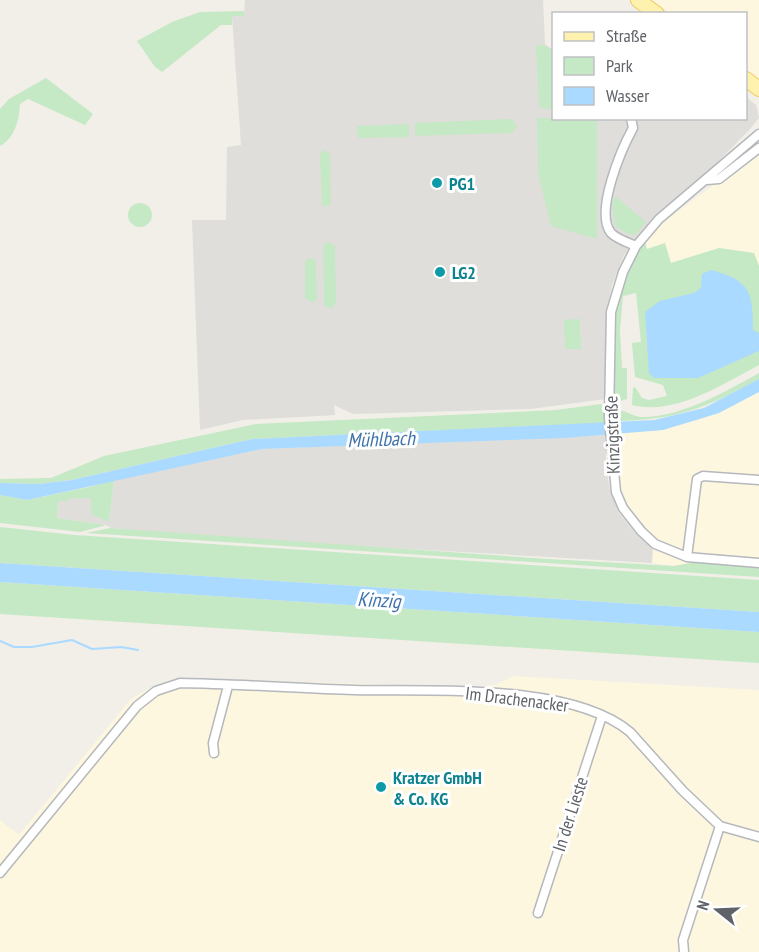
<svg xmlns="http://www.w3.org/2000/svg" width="759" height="952" viewBox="0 0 759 952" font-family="'PT Sans Narrow',sans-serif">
<rect width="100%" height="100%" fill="#f1efe8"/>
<path fill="#fef7e0" d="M651,0H759V80L746,68V14L670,13Z
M759,152V266L754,253L719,248L670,263L647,249L645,242L663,222Z
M759,392V567L696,562L674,566L652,563L654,537L624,501L617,488L616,433L663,430L705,418Z
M513,676L759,690V952H0V820L19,835L131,699L150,688L168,681L189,679L475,687L495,685Z"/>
<path fill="#e0deda" d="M245,0H543L545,44L553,50L554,118H746V97L756,105L759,118L749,130L704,176L651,220L624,255L612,285L606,318V399L530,409L353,414L334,405L335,415L243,420L200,430L192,220H226L227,147L241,145L232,16H244Z
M606,435V467L610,491L619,513L634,532L653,547L652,563L269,541L111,528L106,525L57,518L58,501L69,498H91L109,522L114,480L262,449Z"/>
<path fill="#c5e8c5" d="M244,11V16H232V25H221L162,72L155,67L137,41L172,22L200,12Z
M536,45H544L553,51V110L539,107Z
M46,78L93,114L85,125L28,99L20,104C19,120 15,138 0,146V109L9,99Z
M537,118L597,119V239L551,226L538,174Z
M512,119L517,126L512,133L415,136V123Z
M409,124V137L358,138L357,126Z
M323,150L330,154L331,205L322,206L320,154Z
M615,196L646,222L635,235L628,234L615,226L612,204Z
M128 215a12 12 0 1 1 24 0a12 12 0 1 1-24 0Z
M330,242L335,246L336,303L331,309L324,305L323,249L324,244Z
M645,242L647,249L665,243L671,263L719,248L754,253L759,266V365C723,384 675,416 632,405L633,388L635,387L642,398L649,400L667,396L663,385L635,377L632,343L641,342L636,293L623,296L620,331L622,368H627V399L613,403C614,360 610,315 626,274C630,263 639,252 645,242Z
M308,258L314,259L316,263L317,299L313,303L305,298V262Z
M580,319L581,349H565L564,320Z
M759,373V379C706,408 677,420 615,421V411C626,409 631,416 641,417C680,418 727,391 759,373Z
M601,404L604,407V423L252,439L72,480L38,484L0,483V479L51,478L104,456L256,424L556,410Z
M114,480L109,522L91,514V498H69L68,501H58L57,518L106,525L103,526L80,532L0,523V495L27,500L89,487Z
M0,527L75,535L759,580V612L0,563Z
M110,528L548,559L674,566L696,562L759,567V577L86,533Z
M0,582L759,632V663L0,614Z"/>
<path fill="#aadaff" d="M711,270C750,280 753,292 753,330L759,333V351L698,378H654L649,373L645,312L660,301L694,293L701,288L702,274Z
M759,379V392L719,413L663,430L565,438L262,449L27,500L0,495V483L38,484L72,480L252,439L654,420L704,408Z
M0,563L759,612V632L0,582Z"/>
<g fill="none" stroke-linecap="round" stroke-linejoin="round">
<path stroke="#aadaff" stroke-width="2" d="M0,641L14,647H32L72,640L92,649L121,647L138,650"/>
<g stroke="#b5b8bc" stroke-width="11">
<path id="minor" d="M631,118L633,128C622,148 594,212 611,233C617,239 629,243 636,246
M759,134L659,219L636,246L623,272L611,312L609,418L616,492L623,508L641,531L655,544L687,557L759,563
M706,180L719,179L759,148
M687,557L697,479L703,476L759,480
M214,753L213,743L228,686
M0,873L137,706L156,691L180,683C238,684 296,688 354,690C429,692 570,682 630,732L683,791L720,826L759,837
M538,913L602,716
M684,952L683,940L720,826"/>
</g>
<g stroke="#f2c960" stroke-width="16">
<path id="primary" d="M638,0L657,14
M746,79L759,89"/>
</g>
<use href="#minor" stroke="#fff" stroke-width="8"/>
<use href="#primary" stroke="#fff2af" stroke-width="14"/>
</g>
<g fill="#0f9aa8" stroke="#fff" stroke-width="2">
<circle cx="437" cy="183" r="6"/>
<circle cx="440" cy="272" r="6"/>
<circle cx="381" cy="787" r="6"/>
</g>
<g text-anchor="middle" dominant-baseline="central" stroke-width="6" stroke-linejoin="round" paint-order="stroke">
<g font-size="18" font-weight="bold" fill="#0d838f" stroke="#fff" text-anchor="start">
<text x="449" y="183">PG1</text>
<text x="452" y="272">LG2</text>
<text x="393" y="777">Kratzer GmbH<tspan x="393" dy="21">&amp; Co. KG</tspan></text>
</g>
<g font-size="18" fill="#5f6368" stroke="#fff">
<text transform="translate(612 435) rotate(-92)">Kinzigstraße</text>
<text transform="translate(517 699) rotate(7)">Im Drachenacker</text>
<text transform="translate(570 814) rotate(-72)">In der Lieste</text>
</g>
<g font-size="20" font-style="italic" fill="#4174aa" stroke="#fff">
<text transform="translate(381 439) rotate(-2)">Mühlbach</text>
<text transform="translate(379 600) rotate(3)">Kinzig</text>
</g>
</g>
<rect x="552" y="12" width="195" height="108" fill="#ffffff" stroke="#bfc1c3" stroke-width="1.5"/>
<rect x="564" y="32" width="30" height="9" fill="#fff2af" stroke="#bfc1c3" stroke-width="1.5"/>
<text x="606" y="42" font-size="18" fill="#5f6368">Straße</text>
<rect x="564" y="57" width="30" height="18" fill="#c5e8c5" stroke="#bfc1c3" stroke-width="1.5"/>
<text x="606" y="72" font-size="18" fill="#5f6368">Park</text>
<rect x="564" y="87" width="30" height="18" fill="#aadaff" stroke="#bfc1c3" stroke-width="1.5"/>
<text x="606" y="102" font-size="18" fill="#5f6368">Wasser</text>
<g transform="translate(717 910) rotate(288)" stroke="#ffffff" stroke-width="4.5" paint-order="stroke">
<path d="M0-4.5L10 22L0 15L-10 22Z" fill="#5f6368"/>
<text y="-9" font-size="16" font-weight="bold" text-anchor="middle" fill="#5f6368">N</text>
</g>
</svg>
